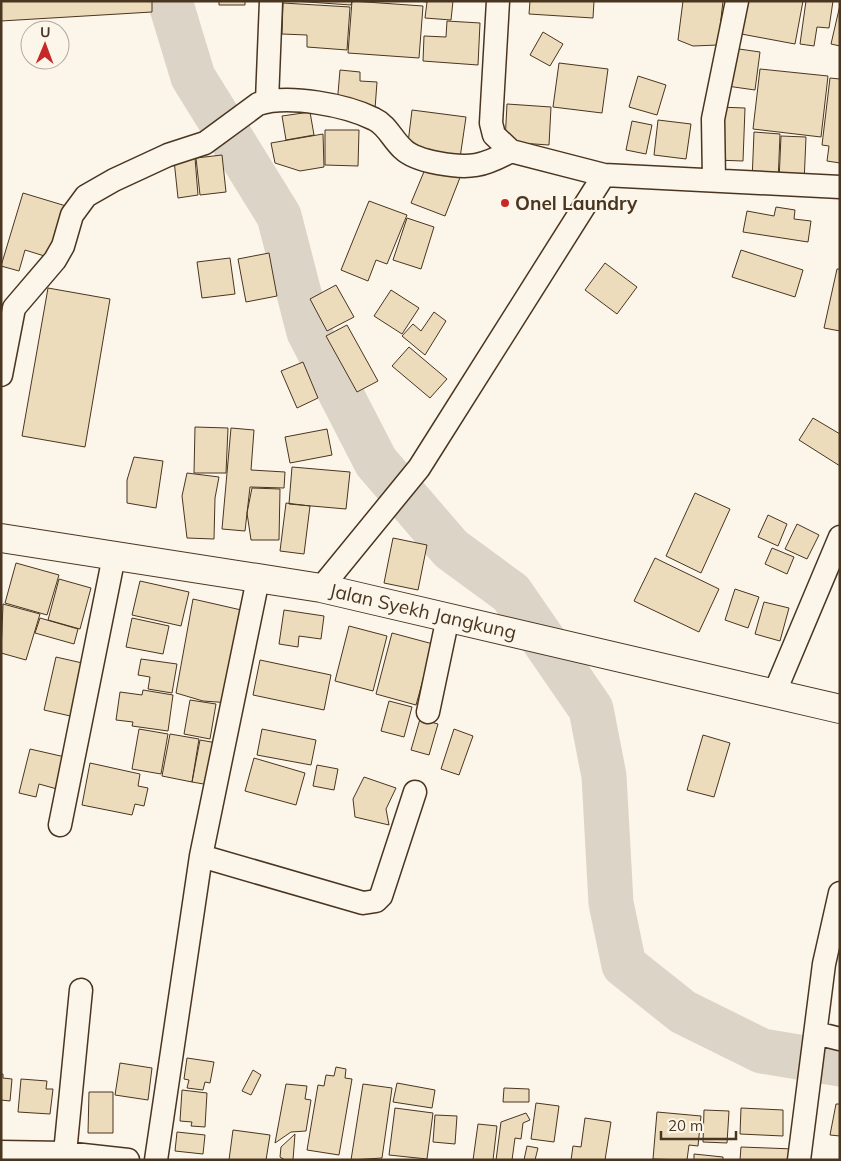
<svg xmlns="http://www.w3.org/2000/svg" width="841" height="1161" viewBox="0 0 841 1161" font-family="Mulish,sans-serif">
<rect width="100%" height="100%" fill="#fbf6e9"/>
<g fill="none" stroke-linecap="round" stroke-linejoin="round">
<path stroke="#dcd4c6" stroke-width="45" d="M170,1L193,77L279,216L309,332L376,462L451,549L511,593L591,709L604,776L611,903L624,965L683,1012L762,1051L840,1064"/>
</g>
<path fill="#ecdcbc" stroke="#4a3520" d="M1,1H152V12L1,21Z
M219,1H245V5H219Z
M293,1H352L351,5Z
M352,1L423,6L419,58L348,53Z
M418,1H453L451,20L425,18L427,2Z
M530,1H594L593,18L529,14Z
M683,1H723L718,45L693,46L678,40Z
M742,1H803L795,44L736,33Z
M806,1H833L829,28L817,27L814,46L800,44Z
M283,3L350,7L347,50L307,47V35L282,34Z
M840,5V46L831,44Z
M447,21L480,23L478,65L423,61L424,36L446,37Z
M543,32L563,44L550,66L530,55Z
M732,48L760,52L755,90L727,86Z
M559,63L608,69L602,113L553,107Z
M760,69L828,76L821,137L753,129Z
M340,70L360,72V81L377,82L375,109L337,105Z
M638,76L666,85L657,115L629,107Z
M830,78L840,79V163L827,161L829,146L822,145Z
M507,104L551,107L549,145L505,142Z
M717,107L745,108L743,161L715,160Z
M412,110L466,117L460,158L407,151Z
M310,112L314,135L286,140L282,116Z
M658,120L691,124L686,159L654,155Z
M632,121L652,125L646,154L626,150Z
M325,130H359L358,166L325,165Z
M754,132L780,134L778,182L752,181Z
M323,134L324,167L300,171L275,163L271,143Z
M781,136L806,137L804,183L779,181Z
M222,155L226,192L200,195L196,158Z
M195,158L198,195L178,198L174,160Z
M428,162L461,175L445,216L411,203Z
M23,193L66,206L51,258L25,250L19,271L1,266Z
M369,201L407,215L387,264L376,260L368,281L341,270Z
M776,207L795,210L794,219L811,221L808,242L743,232L747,211L774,216Z
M407,218L434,227L421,269L393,260Z
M741,250L803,270L795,297L732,277Z
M269,253L277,296L246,302L238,259Z
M230,258L235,294L202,298L197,262Z
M605,263L637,287L617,314L585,290Z
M837,269H840V331L824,328Z
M336,285L354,317L327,331L310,299Z
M48,288L110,299L85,447L22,436Z
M391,290L419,308L402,334L374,316Z
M434,312L446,321L425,355L402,336L413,324L421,331Z
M347,325L378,381L357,392L326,336Z
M409,347L447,379L430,398L392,366Z
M303,362L318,398L297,408L281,371Z
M813,418L840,434V466L799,440Z
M195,427L228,428L226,473H194Z
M231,428L254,430L251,470L285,472L284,488L250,487L245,531L222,529Z
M327,429L332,455L290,463L285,437Z
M134,457L163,461L156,508L127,503V480Z
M292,467L350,472L346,509L289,504Z
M187,473L219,477L215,498L214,539L187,538L182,496Z
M252,488L280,489L279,540H251L247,513Z
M695,493L730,509L701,573L666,556Z
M286,503L310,506L304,554L280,551Z
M768,515L787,524L778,546L758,537Z
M797,524L819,535L807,559L785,549Z
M393,538L427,545L418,590L384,583Z
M772,548L794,557L787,574L765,564Z
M655,558L719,589L699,632L634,601Z
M16,563L59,575L47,615L5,603Z
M59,579L91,588L80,629L48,620Z
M140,581L189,592L181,626L132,615Z
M735,589L759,597L748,628L725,620Z
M193,599L250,612L231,703L203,701L176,693Z
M764,602L789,608L780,641L755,634Z
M3,604L40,614L26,660L1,653Z
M284,610L324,616L321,639L299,636L298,647L279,644Z
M40,618L78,629L74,644L35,633Z
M132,618L169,626L163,654L126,647Z
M349,626L387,636L373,691L335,681Z
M392,633L433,644L416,705L376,694Z
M56,657L91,665L79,718L44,710Z
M141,659L177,664L172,693L148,689L150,677L138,675Z
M260,660L331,675L324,710L253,695Z
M143,690L173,695L168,731L132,726L133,722L116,720L120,692L142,695Z
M190,700L216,704L210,739L184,734Z
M389,701L412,707L404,737L381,731Z
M420,719L438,724L429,755L411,750Z
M139,729L168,734L161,774L132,769Z
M262,729L316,740L311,765L257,755Z
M454,729L473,736L459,775L441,769Z
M170,734L199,739L192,782L162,776Z
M703,735L730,743L714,797L687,790Z
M200,740L223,744L215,786L192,782Z
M30,749L65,757L57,789L39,784L36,797L19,793Z
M254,758L305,773L296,805L245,791Z
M90,763L140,774L138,786L148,788L144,806L135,804L132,815L82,805Z
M317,765L338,769L334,790L313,786Z
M364,777L396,788L386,809L389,825L355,817L353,799Z
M187,1058L214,1062L210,1083L205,1082L203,1090L187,1088L189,1080L184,1079Z
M120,1063L152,1068L148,1100L115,1095Z
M336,1067L346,1069L345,1078L352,1079L339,1155L307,1150L318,1085L324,1086L326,1075L334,1076Z
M253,1070L261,1075L251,1095L242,1091Z
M1,1074H3V1078L12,1079L10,1101L1,1100Z
M21,1079L47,1081L46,1089H53L50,1114L18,1112Z
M397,1083L435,1090L432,1108L393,1102Z
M286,1084L307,1086L305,1099L311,1100L306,1131L291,1132L275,1143Z
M363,1084L392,1088L382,1158L351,1160Z
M504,1088L529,1089V1102H503Z
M182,1090L207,1093L205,1127L191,1126L192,1122L180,1121Z
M89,1092H113V1133H88Z
M536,1103L559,1106L554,1142L531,1139Z
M836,1104H840V1136L830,1135Z
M395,1108L433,1113L427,1159L389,1155Z
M741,1108L783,1110V1136L740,1134Z
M704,1110L729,1111L727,1143L703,1142Z
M657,1112L701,1116L698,1146L689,1145L687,1160L653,1159Z
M526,1113L530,1120L523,1123L521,1139L515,1138L512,1160H496L501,1122Z
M435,1115L457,1116L455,1144L433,1142Z
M585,1118L611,1122L605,1160H571L573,1146L581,1147Z
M478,1124L497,1126L493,1160H473Z
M233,1130L270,1135L266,1160H229Z
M177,1132L205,1135L203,1154L175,1151Z
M295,1134L293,1160H285L280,1157L281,1147Z
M527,1146L538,1148L535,1160H524Z
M741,1147L794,1149L791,1160H740Z
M694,1154L723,1157V1160H694Z"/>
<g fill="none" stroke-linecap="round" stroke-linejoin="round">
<g stroke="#4a3520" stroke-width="25">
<path id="minor" d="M498,1L491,123L494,135L511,151L604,175L840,187
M267,101L271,1
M714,180L713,119L737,1
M1,375L14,308L55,260L63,246L72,215L86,196L114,180L168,155L205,143L258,104C288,94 346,105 374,119C387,125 392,139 403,149C416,162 458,168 476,165C488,163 500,157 511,151
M258,579L201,856L363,903L376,901L381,896L415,792
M321,588L419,468L604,175
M774,694L840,537
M428,712L448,617
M60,825L114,556
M816,1033L840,1039
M1,1152L65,1153L128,1160
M65,1153L81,990
M156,1160L201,856
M799,1160L824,964L840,893"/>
</g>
<g stroke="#4a3520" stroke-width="30">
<path id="secondary" d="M1,538L321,588L840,709"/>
</g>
<use href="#minor" stroke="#fbf6e9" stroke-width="22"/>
<use href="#secondary" stroke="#fbf6e9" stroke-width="28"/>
</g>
<circle fill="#c62828" stroke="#fbf6e9" stroke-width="2" cx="505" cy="203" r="5"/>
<g text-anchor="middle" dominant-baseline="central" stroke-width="4" stroke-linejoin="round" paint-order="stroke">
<g font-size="19" font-weight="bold" fill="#4a3520" stroke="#fbf6e9" text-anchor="start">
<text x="515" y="203">Onel Laundry</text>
</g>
<g font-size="19" fill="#4a3520" stroke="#fbf6e9">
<text transform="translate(423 611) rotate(13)">Jalan Syekh Jangkung</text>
</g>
</g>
<rect width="841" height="1161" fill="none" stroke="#4a3520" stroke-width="5"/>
<g transform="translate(45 45) rotate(1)"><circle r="24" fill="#fbf6e9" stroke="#b4a999"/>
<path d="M0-4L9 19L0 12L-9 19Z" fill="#c62828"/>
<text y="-8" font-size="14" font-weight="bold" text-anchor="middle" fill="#4a3520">U</text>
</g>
<path d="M661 1131v8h75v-8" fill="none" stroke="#4a3520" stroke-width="2.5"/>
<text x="668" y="1131" font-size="15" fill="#4a3520" stroke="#fbf6e9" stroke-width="4" paint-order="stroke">20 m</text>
</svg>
